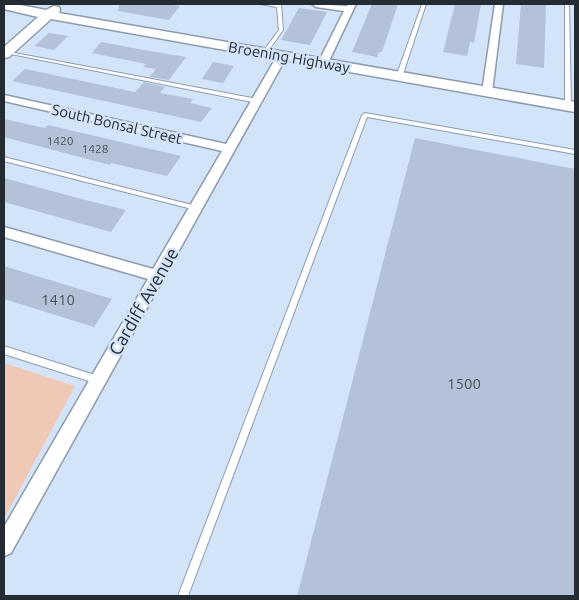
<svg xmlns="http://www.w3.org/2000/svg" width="579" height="600" viewBox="0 0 579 600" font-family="Ubuntu,sans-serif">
<rect width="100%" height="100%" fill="#d4e4f8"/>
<path fill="#f0c8b6" d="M4,363L75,386L4,519Z"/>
<path fill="#b3c2d6" d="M119,4H166L180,6L169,20L118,11Z
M372,4H398L382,52H379L377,57L352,52Z
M455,4H481L474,43L470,42L467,56L443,52Z
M521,4L546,5L544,68L516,64Z
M299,8L327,12L310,45L281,40Z
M49,33L68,36L54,50L34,46Z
M101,42L155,52L186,57L169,80L149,77L156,69L143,67L146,64L92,53Z
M213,62L234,66L223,83L202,79Z
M25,69L135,92L144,82L165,87L160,93L193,99L190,103L212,108L201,122L12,81Z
M4,119L45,128L48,125L181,156L167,176L111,163L110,165L4,137Z
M415,138L575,169V596H297Z
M4,178L89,201L126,210L111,232L4,202Z
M4,266L112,299L94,327L4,299Z"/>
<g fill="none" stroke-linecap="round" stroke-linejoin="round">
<g stroke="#8c9bae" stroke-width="2">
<path id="lane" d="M260,4H281L283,30L266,54H264L262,53L279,30L277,7Z
M422,4H426L402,77L397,78L396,77Z
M565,4H569L571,106L568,108L565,106Z
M4,51L257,99L260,101L257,103L6,53H4Z
M365,113L575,150V154L367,117L188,596H178L362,115Z
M4,157L196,206L199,208L196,210L4,161Z
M4,346L98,376L101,377L102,380L101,383L98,384L4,354Z"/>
</g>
<g stroke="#8c9bae" stroke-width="3">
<path id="street" d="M312,4L347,6L348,4H356L328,63L323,66L318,63L344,11L316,7Z
M495,4H503L492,92L487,95L482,92Z
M282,53L287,56L11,553L4,556V527L148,279L4,237V227L153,269L222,151L4,101V95L226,144L277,56Z"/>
</g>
<g stroke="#8c9bae" stroke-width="3">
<path id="secondary" d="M4,4H15L46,10L54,6L59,7L60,10L59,13L575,102V112L51,19L9,57L4,58V47L38,17L4,9Z"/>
</g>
<use href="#lane" fill="#fff" fill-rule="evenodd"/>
<use href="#street" fill="#fff" fill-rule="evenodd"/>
<use href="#secondary" fill="#fff" fill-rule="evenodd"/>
</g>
<g text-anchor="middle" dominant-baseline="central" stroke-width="5" stroke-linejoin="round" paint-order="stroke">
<g font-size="12" fill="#48515b">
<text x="60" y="140">1420</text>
<text x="95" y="148">1428</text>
</g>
<g font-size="15" fill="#252b32" stroke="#d4e4f8">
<text transform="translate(289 57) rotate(10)">Broening Highway</text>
<text transform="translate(117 124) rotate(13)">South Bonsal Street</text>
</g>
<g font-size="15" fill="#48515b">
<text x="58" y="299">1410</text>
<text x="464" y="383">1500</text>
</g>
<g font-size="18" fill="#252b32" stroke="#d4e4f8">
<text transform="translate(143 301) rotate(-60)">Cardiff Avenue</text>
</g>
</g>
<rect width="579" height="600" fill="none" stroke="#252b32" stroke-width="10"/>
</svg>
